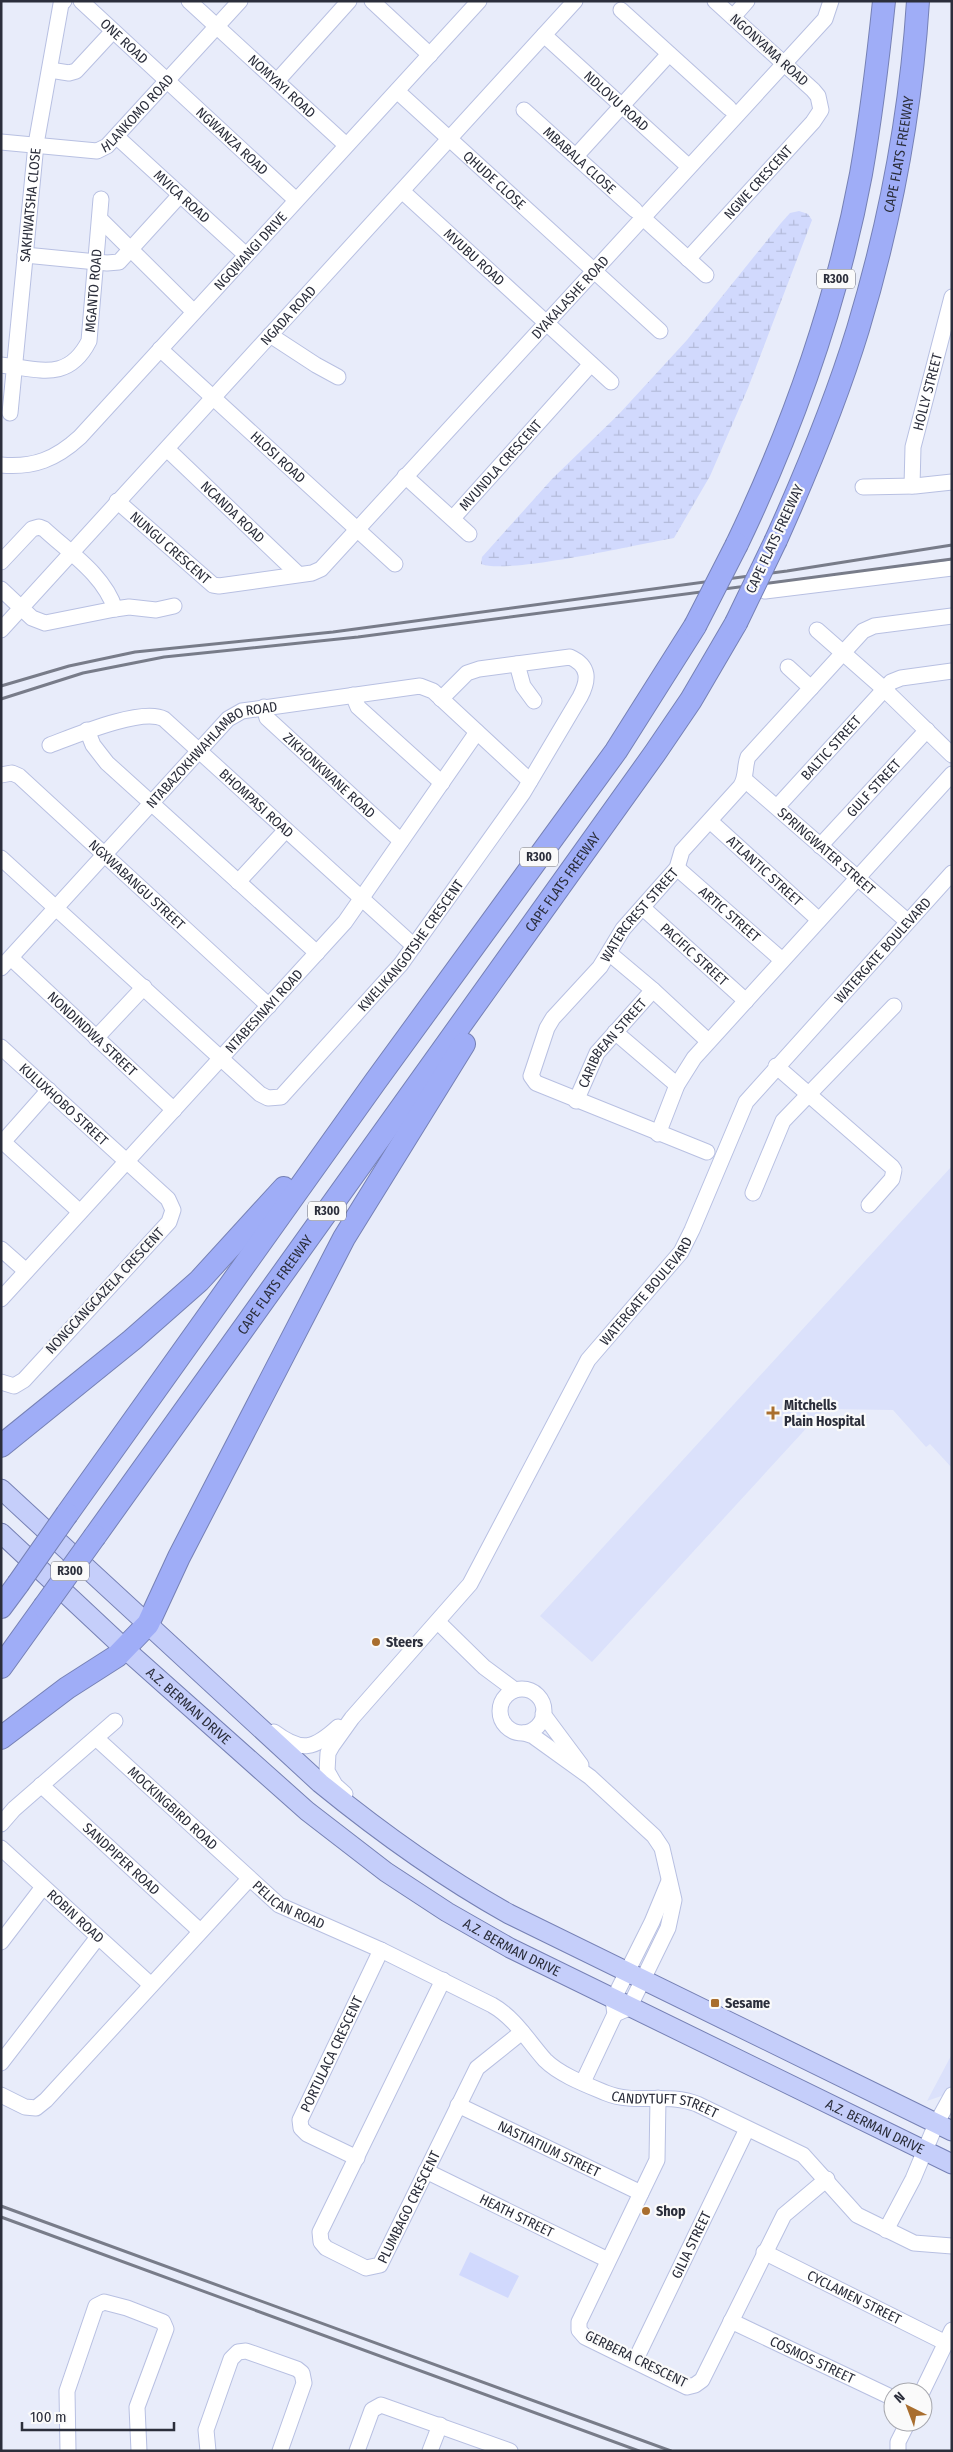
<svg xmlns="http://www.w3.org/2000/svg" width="953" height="2452" viewBox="0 0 953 2452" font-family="'Fira Sans Condensed',sans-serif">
<defs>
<pattern id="wetland-marsh" width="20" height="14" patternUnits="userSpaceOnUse" patternTransform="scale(1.25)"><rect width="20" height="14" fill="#d1d9fd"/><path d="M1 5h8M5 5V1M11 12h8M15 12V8" fill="none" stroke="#b4bbda"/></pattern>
</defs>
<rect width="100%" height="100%" fill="#e8ecfa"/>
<path fill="#dbe1fb" d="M952,1166V1468L930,1444L926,1447L893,1410L824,1409L592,1662L540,1616Z
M952,2054V2096L947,2094L927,2101Z"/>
<path fill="url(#wetland-marsh)" d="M799,211L808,214L812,220L748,388L710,476L674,538C639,544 507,575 481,564L482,557L552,479L619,414L687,340L781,223L790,213Z"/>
<path fill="#d1d9fd" d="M470,2252L519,2276L508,2298L459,2275Z"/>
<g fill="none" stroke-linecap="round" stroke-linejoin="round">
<g stroke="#b8c0e2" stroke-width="17">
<g id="minor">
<path id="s1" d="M81,1L296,200"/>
<path id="s2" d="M189,1L346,145"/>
<path d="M372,1L430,55"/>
<path d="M621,10L729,108"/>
<path d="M733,17L747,1"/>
<path id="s3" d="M544,35L688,166"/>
<path d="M50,70L69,73L76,71L113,31"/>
<path d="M277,81L349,1"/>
<path id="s4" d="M397,91L660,331"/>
<path id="s5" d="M524,110L635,210"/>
<path id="s6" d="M117,137L246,255"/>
<path id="s7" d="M1,142L97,151L107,146L240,1"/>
<path d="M576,156L669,54"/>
<path id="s8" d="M402,191L611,382"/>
<path d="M642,217L706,275"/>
<path d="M100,219L194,312"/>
<path d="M25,255L107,263L119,262L180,195"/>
<path id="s9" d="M688,259L813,122L821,110L818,96L813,90L715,1"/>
<path d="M270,335L316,365L338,377"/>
<path id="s10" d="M160,349L395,564"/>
<path id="s11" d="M1,365C40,369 68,382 89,341L101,199"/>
<path id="s12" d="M10,413L36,144L61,4L64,1"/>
<path id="s13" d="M167,449L298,574"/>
<path id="s14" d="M1,465C34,468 56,459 80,437L479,1"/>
<path d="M405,476L469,534"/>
<path id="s15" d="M912,486L913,447L952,297"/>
<path d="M863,487L915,486L952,482"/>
<path id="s16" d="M117,501L213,585L219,586L312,573L321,569L825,19L831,1"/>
<path id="s17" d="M453,518L591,364"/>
<path d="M1,562L32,529L39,527L44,529C70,553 104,575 115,609"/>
<path d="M1,589L32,618L45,623L115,609L129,607L156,610L174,606"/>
<path d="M765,591L952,568"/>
<path id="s18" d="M1,630L575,1"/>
<path d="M817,630L883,688L952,755"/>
<path d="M517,664L523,686L534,701"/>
<path d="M788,667L811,688"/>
<path d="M353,695L358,707L442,783"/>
<path id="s19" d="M264,707L267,718L401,841"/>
<path d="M87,730L93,745L107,763L317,953"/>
<path id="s20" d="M50,745C74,736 142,707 164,719L414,946"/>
<path id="s21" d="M1,775L12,773L19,776L269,1006"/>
<path id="s22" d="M745,780L907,921"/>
<path id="s23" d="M777,807L891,682L901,678L952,671"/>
<path id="s24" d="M710,821L819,920"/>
<path id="s25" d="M820,846L927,730"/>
<path id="s26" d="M1,858L260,1094L268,1098L281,1097L401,964L523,793L580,697C589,680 590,666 570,657L479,669L467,673L441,699"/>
<path id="s27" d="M677,868L782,960"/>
<path d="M238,882L285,831"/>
<path id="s28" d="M643,908L746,1001"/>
<path d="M609,953L653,990L708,1041"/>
<path id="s29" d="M11,958L174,1110"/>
<path id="s30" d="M1,968L228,719L242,711L420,686L433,691L530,781"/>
<path d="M615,1032L677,1085"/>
<path d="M96,1038L144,987"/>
<path id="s31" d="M1,1047L168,1199L173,1210L169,1222L24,1380L14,1386L1,1382"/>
<path d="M776,1066L892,1167L894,1170L892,1179L869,1205"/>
<path id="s32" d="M576,1101L597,1053L653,990"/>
<path d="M658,1134L677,1085L694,1058L952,774"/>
<path d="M1,1140L80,1212"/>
<path d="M3,1142L49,1090"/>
<path id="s33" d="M707,1152L536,1083L531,1076L547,1028L553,1018L600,967L623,929L677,868L682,851L740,787C747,778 744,767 748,757L863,631L874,626L952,616"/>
<path d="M753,1193L783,1121L894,1006"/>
<path d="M1,1249L26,1271"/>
<path id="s34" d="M1,1299L345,922L477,732"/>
<path d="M438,1622L484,1667L515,1690"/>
<circle cx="522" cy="1711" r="22"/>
<path d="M543,1714L581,1765"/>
<path d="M274,1732C302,1753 314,1749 338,1727"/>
<path d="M524,1733L533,1736L590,1777L654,1836L662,1848L674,1900L668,1928L629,2008L615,2014"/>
<path id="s35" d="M96,1738L279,1905L381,1950L492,2005C515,2018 528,2041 545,2060C560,2075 587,2085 606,2093C635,2105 668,2092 697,2104L803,2155L857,2215L914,2243L952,2246"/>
<path id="s36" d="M41,1785L200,1931"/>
<path id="s37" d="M345,1794L335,1785L327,1771L328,1753L332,1746L352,1718L470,1584L588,1360L681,1252L692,1230L746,1102L952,873"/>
<path d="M1,1824L14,1809L115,1721"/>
<path id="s38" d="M1,1848L151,1985"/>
<path d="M1,1942L43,1887"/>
<path id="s39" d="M443,1980L320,2232L321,2242L326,2248L366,2268L380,2265L477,2068L522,2032"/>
<path d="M1,2063L98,1937"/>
<path d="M583,2082L615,2014L613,2000L652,1922L669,1881"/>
<path d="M1,2095L25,2107L36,2108L46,2100L249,1879"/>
<path d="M658,2098L657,2160L579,2322V2330L585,2337L687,2387L695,2385L702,2380L784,2215L827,2179"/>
<path id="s40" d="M458,2105L641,2193"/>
<path id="s41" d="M357,2158L307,2134L301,2128L300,2120L381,1950"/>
<path id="s42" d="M426,2171L608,2260"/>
<path d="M886,2230L913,2179L936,2124L952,2095"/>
<path id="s43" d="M764,2252L946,2343"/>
<path id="s44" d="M731,2321L893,2398"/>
<path id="s45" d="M635,2361L747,2129"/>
<path d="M922,2392L952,2330"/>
<path d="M68,2451L67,2391L96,2306L104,2302L127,2308L163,2322L166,2329L137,2407L139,2451"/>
<path d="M208,2451L206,2430L231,2359L238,2352L246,2351L297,2369L302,2373L304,2383L280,2451"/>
<path d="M357,2451L372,2410L381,2405L510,2451"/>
<path d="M430,2451L440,2425"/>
<path d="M898,2451V2442L908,2422"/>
</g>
</g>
<g stroke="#7681b5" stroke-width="21">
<g id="major">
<path d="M1,1489L320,1783C380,1832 441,1876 509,1914L952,2131"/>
<path id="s46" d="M1,1533L125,1649L307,1811L386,1872L447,1912L510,1948L952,2164"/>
</g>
</g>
<g stroke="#7681b5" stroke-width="24">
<g id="highway">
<path id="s47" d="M776,540C807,471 836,401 858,329C890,223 911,111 918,1"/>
<path d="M737,544C793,427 837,302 861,174C871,117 878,59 884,1"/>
<path d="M1,1446L132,1340L199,1281L284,1188"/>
<path d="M67,1514L375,1082L616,751L695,626"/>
<path id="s48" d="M95,1536L655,753L691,700L736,623"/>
<path d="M1,1607L18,1584"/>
<path d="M1,1667L44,1607"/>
<path d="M1,1738L67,1688L117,1656L148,1624L179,1557L344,1238L464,1044"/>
</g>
</g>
<use href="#minor" stroke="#fff" stroke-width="15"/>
<use href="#major" stroke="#c5cefa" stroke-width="19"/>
<use href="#highway" stroke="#9fadf7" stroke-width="22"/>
<path stroke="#787c89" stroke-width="3" d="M1,686L69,666L135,652L333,632L787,571L952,545
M1,699L83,673L164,657L358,637L952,559
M1,2206L671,2451
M1,2217L639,2451"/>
<g stroke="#7681b5" stroke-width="24" stroke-linecap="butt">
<path id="highway-bridge" d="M736,623L776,540
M695,626L737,544
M18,1584L67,1514
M44,1607L95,1536"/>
</g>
<use href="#highway-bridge" stroke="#9fadf7" stroke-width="22"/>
</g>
<g fill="#a96e2e" stroke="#fafafa" stroke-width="2">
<path d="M770.5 1405.5h5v5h5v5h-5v5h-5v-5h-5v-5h5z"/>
<circle cx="376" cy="1642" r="5"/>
<rect x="710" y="1998" width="10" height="10" rx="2.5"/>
<circle cx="646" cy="2211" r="5"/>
</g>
<g text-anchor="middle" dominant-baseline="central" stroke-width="4.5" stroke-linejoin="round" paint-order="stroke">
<g fill="#fafafa" stroke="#696b74" stroke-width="1">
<rect x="817" y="269.5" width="38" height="19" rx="4"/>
<rect x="520" y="847.5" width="38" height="19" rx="4"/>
<rect x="308" y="1201.5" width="38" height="19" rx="4"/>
<rect x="51" y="1561.5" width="38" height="19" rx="4"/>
</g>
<g font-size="12" font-weight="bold" fill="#2b2e3b">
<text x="836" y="279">R300</text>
<text x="539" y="857">R300</text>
<text x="327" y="1211">R300</text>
<text x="70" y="1571">R300</text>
</g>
<g font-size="14" fill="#2b2e3b" stroke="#fafafa">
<text stroke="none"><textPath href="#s1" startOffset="59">ONE ROAD</textPath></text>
<text transform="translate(769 50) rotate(42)">NGONYAMA ROAD</text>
<text stroke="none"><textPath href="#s2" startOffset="126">NOMYAYI ROAD</textPath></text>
<text stroke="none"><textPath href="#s3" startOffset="98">NDLOVU ROAD</textPath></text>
<text stroke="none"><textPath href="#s7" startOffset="152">HLANKOMO ROAD</textPath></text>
<text stroke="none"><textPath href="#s1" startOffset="206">NGWANZA ROAD</textPath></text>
<text stroke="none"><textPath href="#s47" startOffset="406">CAPE FLATS FREEWAY</textPath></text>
<text stroke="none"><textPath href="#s5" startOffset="75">MBABALA CLOSE</textPath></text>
<text stroke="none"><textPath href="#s4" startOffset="132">QHUDE CLOSE</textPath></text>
<text stroke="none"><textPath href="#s9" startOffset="104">NGWE CRESCENT</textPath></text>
<text stroke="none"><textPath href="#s6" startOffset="88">MVICA ROAD</textPath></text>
<text stroke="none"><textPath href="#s12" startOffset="209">SAKHWATSHA CLOSE</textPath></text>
<text stroke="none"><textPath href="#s14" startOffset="339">NGQWANGI DRIVE</textPath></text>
<text stroke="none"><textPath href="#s8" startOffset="98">MVUBU ROAD</textPath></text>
<text stroke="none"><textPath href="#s11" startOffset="151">MGANTO ROAD</textPath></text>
<text stroke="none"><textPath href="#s16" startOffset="606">DYAKALASHE ROAD</textPath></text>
<text stroke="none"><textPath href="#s18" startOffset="426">NGADA ROAD</textPath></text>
<text stroke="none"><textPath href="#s15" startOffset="96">HOLLY STREET</textPath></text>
<text stroke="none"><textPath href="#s10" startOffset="160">HLOSI ROAD</textPath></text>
<text stroke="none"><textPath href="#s17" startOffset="71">MVUNDLA CRESCENT</textPath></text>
<text stroke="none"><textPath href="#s13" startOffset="91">NCANDA ROAD</textPath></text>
<text transform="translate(775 539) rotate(-65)">CAPE FLATS FREEWAY</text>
<text stroke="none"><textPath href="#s16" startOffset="71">NUNGU CRESCENT</textPath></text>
<text stroke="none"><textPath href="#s23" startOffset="80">BALTIC STREET</textPath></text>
<text stroke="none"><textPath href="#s30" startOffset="304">NTABAZOKHWAHLAMBO ROAD</textPath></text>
<text stroke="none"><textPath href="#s19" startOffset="96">ZIKHONKWANE ROAD</textPath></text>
<text stroke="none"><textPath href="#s25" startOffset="79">GULF STREET</textPath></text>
<text stroke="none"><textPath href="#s20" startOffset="244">BHOMPASI ROAD</textPath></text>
<text stroke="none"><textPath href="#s22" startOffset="108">SPRINGWATER STREET</textPath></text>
<text stroke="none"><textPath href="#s24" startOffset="74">ATLANTIC STREET</textPath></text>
<text stroke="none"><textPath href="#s48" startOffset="804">CAPE FLATS FREEWAY</textPath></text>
<text stroke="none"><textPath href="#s21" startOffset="179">NGXWABANGU STREET</textPath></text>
<text stroke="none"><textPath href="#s27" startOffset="70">ARTIC STREET</textPath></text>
<text stroke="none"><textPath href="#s33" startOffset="390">WATERCREST STREET</textPath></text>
<text stroke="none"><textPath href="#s26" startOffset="572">KWELIKANGOTSHE CRESCENT</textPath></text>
<text stroke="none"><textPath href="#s37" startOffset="1032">WATERGATE BOULEVARD</textPath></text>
<text stroke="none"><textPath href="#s28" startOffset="69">PACIFIC STREET</textPath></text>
<text stroke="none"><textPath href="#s34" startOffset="390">NTABESINAYI ROAD</textPath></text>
<text stroke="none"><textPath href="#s29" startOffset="111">NONDINDWA STREET</textPath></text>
<text stroke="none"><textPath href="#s32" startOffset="69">CARIBBEAN STREET</textPath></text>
<text stroke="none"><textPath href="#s31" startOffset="85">KULUXHOBO STREET</textPath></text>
<text stroke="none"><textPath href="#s48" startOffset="309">CAPE FLATS FREEWAY</textPath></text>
<text stroke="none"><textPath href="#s37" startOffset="612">WATERGATE BOULEVARD</textPath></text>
<text transform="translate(105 1291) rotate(-47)">NONGCANGCAZELA CRESCENT</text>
<text stroke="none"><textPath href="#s46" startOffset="255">A.Z. BERMAN DRIVE</textPath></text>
<text stroke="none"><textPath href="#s35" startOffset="104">MOCKINGBIRD ROAD</textPath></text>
<text stroke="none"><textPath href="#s36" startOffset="109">SANDPIPER ROAD</textPath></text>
<text stroke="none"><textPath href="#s35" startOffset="256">PELICAN ROAD</textPath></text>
<text stroke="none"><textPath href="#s38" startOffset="101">ROBIN ROAD</textPath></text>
<text stroke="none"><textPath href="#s46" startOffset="660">A.Z. BERMAN DRIVE</textPath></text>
<text stroke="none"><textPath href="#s41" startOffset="145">PORTULACA CRESCENT</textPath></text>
<text stroke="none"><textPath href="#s35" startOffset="690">CANDYTUFT STREET</textPath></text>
<text stroke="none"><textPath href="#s46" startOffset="1065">A.Z. BERMAN DRIVE</textPath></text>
<text stroke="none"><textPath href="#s40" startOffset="101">NASTIATIUM STREET</textPath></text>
<text stroke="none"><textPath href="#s39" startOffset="422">PLUMBAGO CRESCENT</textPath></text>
<text stroke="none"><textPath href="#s42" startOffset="101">HEATH STREET</textPath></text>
<text stroke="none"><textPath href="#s45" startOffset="129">GILIA STREET</textPath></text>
<text stroke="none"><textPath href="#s43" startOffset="101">CYCLAMEN STREET</textPath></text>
<text transform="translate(636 2359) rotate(26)">GERBERA CRESCENT</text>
<text stroke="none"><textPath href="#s44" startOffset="90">COSMOS STREET</textPath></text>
</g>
<g font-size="14" font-weight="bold" fill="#2b2e3b" stroke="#fafafa" text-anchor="start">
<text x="784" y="1405">Mitchells<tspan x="784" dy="16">Plain Hospital</tspan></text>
<text x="386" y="1642">Steers</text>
<text x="725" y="2003">Sesame</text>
<text x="656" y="2211">Shop</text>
</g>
</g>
<rect width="953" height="2452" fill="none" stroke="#2b2e3b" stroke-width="5"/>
<g transform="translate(908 2407) rotate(318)"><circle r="24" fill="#fafafa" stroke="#a7a8ae"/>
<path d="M0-4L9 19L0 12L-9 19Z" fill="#a96e2e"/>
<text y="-8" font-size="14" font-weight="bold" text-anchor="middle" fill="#2b2e3b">N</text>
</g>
<path d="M22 2422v8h152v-8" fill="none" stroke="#2b2e3b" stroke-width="2.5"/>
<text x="30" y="2422" font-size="15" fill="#2b2e3b" stroke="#fafafa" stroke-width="4" paint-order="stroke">100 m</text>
</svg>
